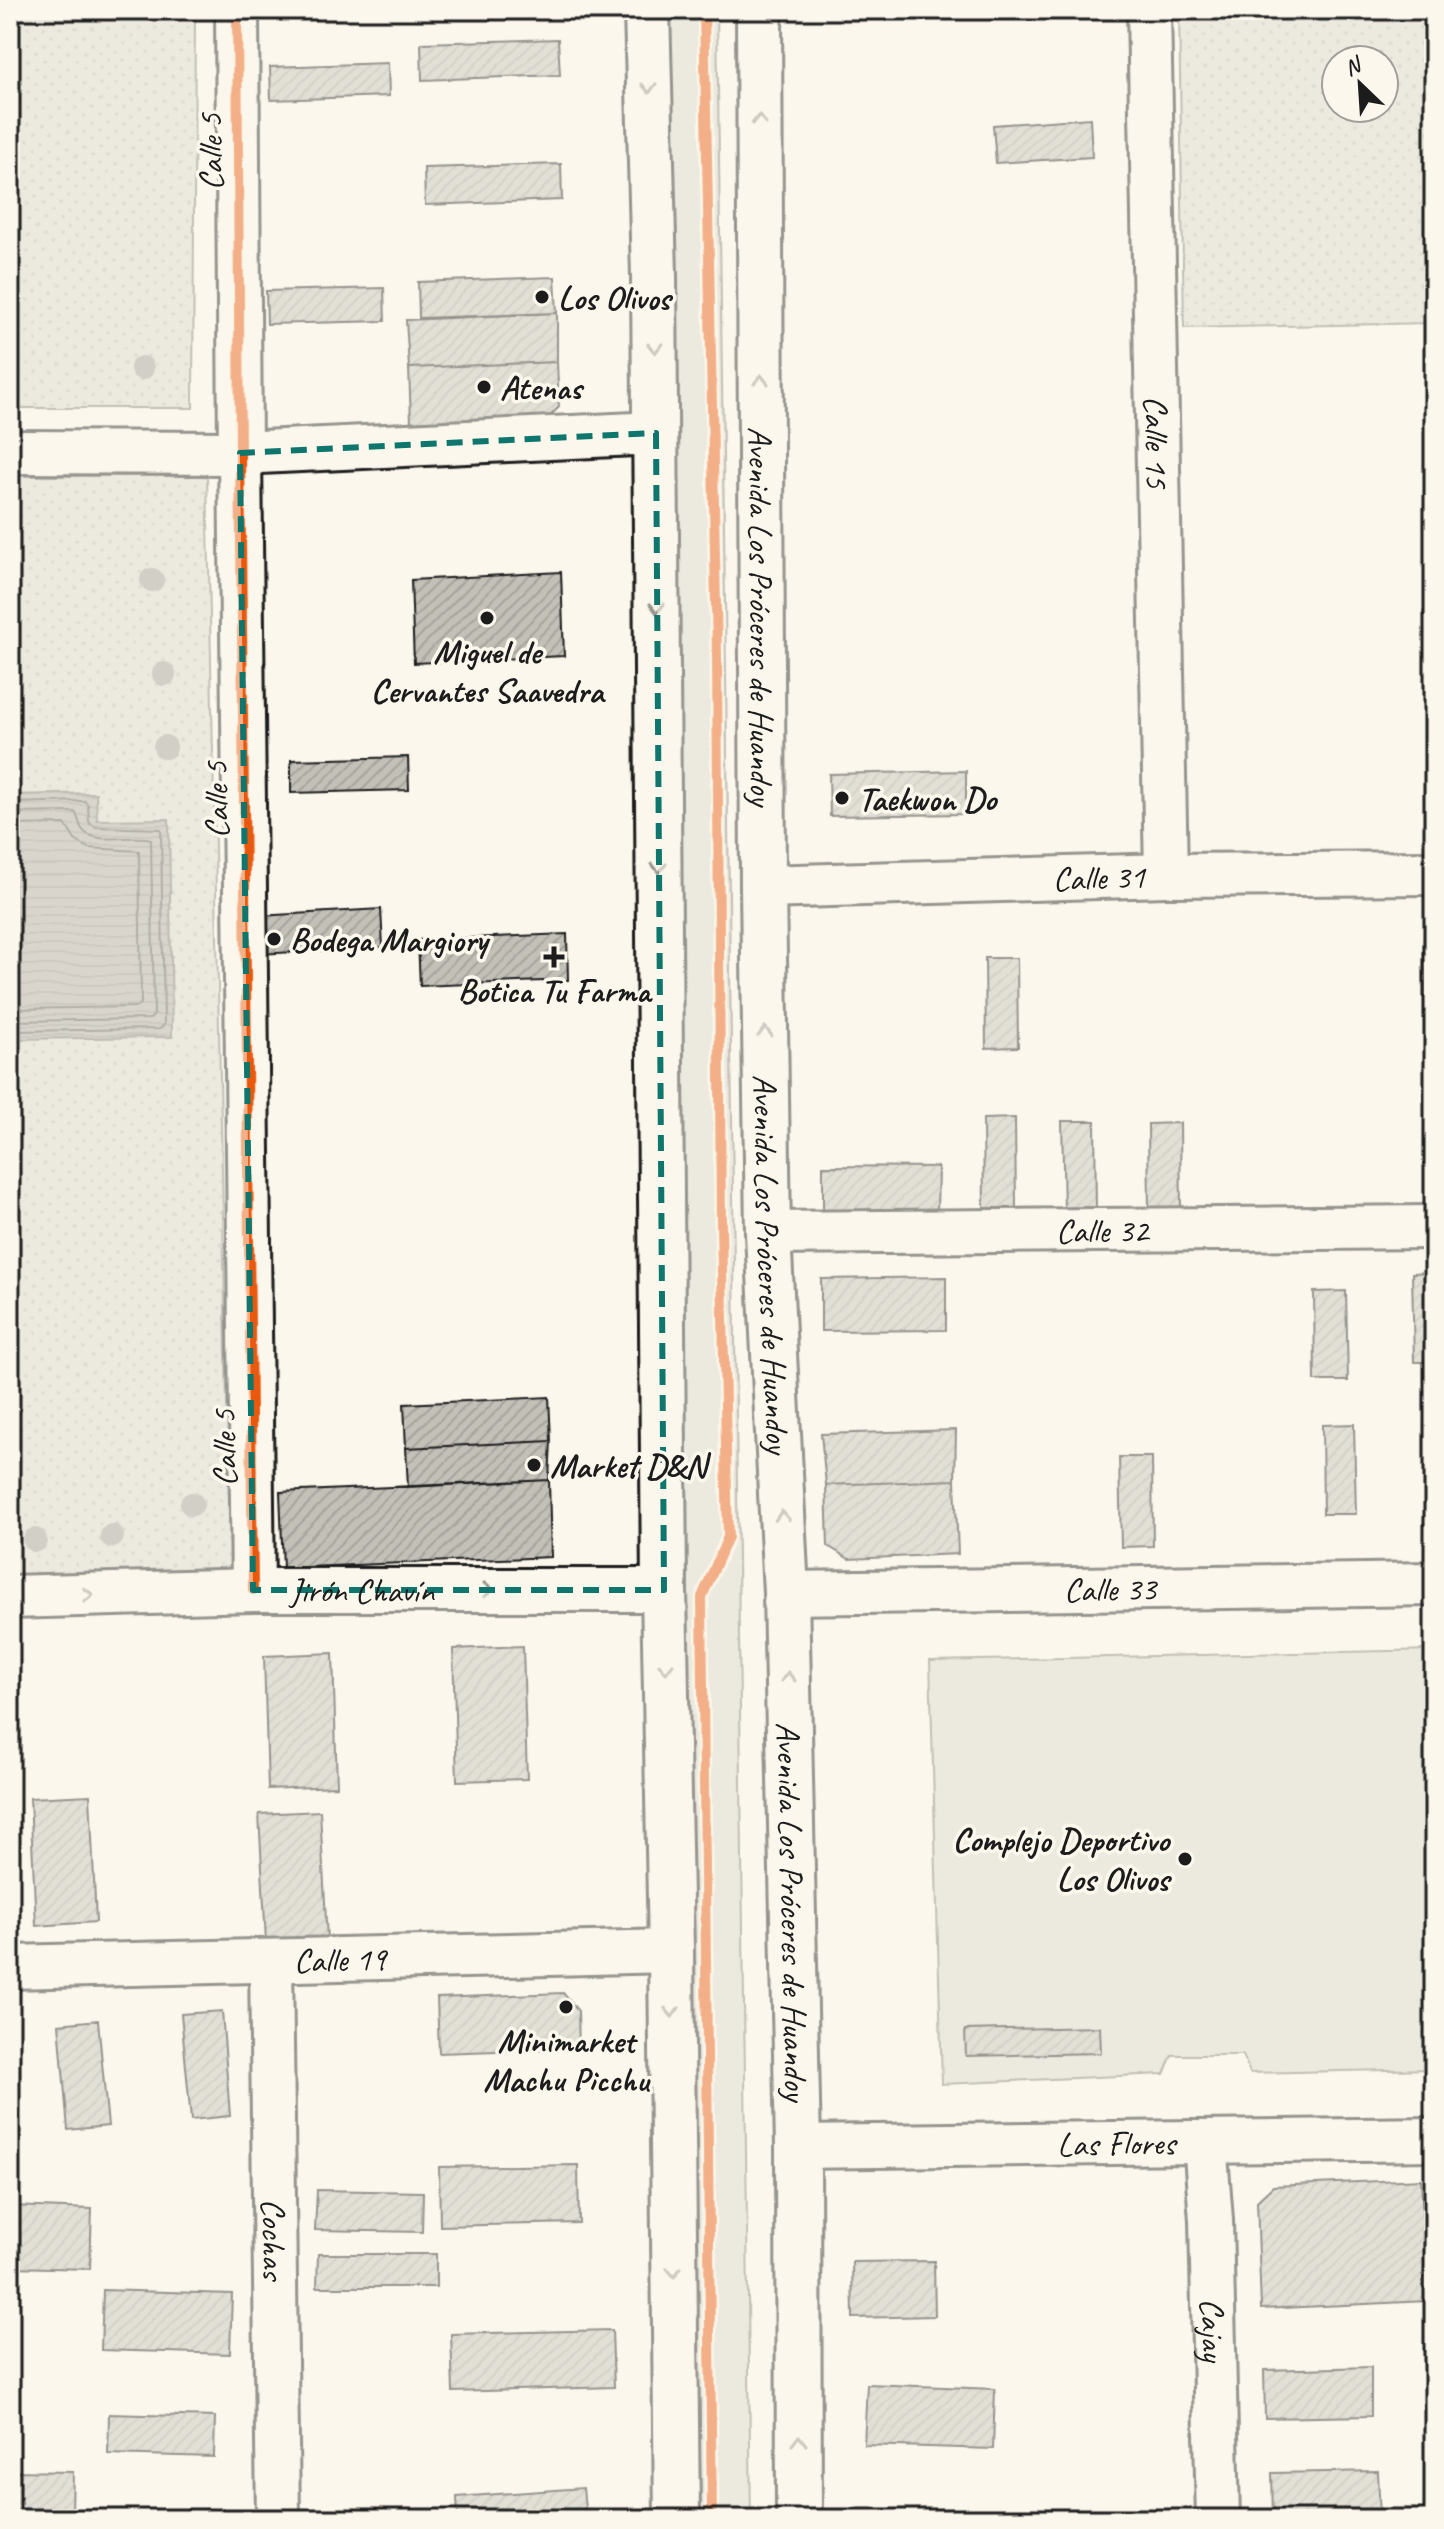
<svg xmlns="http://www.w3.org/2000/svg" width="1444" height="2529" viewBox="0 0 1444 2529" font-family="Caveat,sans-serif">
<defs>
<pattern id="park-dots" width="8" height="8" patternUnits="userSpaceOnUse" patternTransform="scale(2)"><rect width="8" height="8" fill="#dad7ce"/><path d="M2 2h.1M6 6h.1" fill="none" stroke="#bab8b0" stroke-width="1.8" stroke-linecap="round"/></pattern>
<pattern id="water-rules" width="6" height="5" patternUnits="userSpaceOnUse" patternTransform="scale(2)"><rect width="6" height="5" fill="#afaca5"/><path d="M0 2.5h6" fill="none" stroke="#96938d"/></pattern>
<pattern id="building-hatch" width="6" height="6" patternUnits="userSpaceOnUse" patternTransform="scale(2)"><rect width="6" height="6" fill="#c3c0b8"/><path d="M-1 1l2-2M0 6l6-6M5 7l2-2" fill="none" stroke="#a7a49e"/></pattern>
</defs>
<rect width="100%" height="100%" fill="#fbf7ec"/>
<filter id="ink" filterUnits="userSpaceOnUse"><feTurbulence type="fractalNoise" baseFrequency=".0125" numOctaves="2"/><feDisplacementMap in="SourceGraphic" scale="16" xChannelSelector="R" yChannelSelector="G"/><feConvolveMatrix kernelMatrix="1 2 1 2 8 2 1 2 1" color-interpolation-filters="sRGB"/></filter>
<g filter="url(#ink)">
<path fill="#dad7ce" stroke="#7b7a75" stroke-width="2" d="M664,10H717L751,2519H701Z
M1434,1650V2069L1250,2073L1243,2055H1172L1164,2074L942,2084L930,1661Z"/>
<path fill="url(#park-dots)" stroke="#7b7a75" stroke-width="2" fill-rule="evenodd" d="M10,10H195L193,408H10Z
M1179,10H1434V323L1184,328ZM1336,60H1384V108H1336Z
M10,476H207L231,1586L10,1588Z"/>
<path fill="url(#water-rules)" stroke="#74726e" stroke-width="2" d="M96,793L97,820L169,819L172,1037L10,1039V795Z"/>
<g fill="none" stroke-linecap="round" stroke-linejoin="round">
<path stroke="#575653" stroke-width="2" d="M10,803L85,801L88,805L89,822L95,827L161,829L164,1025L160,1029L10,1031
M10,813L75,812C79,817 78,823 82,829C93,846 133,834 151,839L154,1015L150,1019L10,1021
M10,825L65,824L75,840L88,848L139,851L141,1003L137,1007L10,1009"/>
</g>
<path fill="url(#building-hatch)" stroke="#1c1c1c" stroke-width="2" d="M558,39L560,75L422,80L421,43Z
M388,63L389,96L271,100L270,67Z
M1090,118L1092,157L996,163L993,125Z
M561,164L562,200L425,205L424,168Z
M555,277L557,313L419,318L418,282Z
M384,288L385,321L267,324L266,291Z
M557,313V362L409,368L406,320Z
M557,362L559,407L549,417L411,422L409,368Z
M561,572L564,656L414,663L411,580Z
M408,757L409,790L291,793V760Z
M966,771V814L830,816L829,774Z
M381,909L383,947L260,954L258,916Z
M567,934L568,980L420,986L418,940Z
M1424,938H1434V1027L1426,1028Z
M985,958H1017L1018,1047L986,1048Z
M1015,1118L1016,1208H984L983,1119Z
M1062,1121H1095L1096,1209L1064,1211Z
M1180,1123L1181,1213L1149,1214L1148,1124Z
M823,1166L938,1167L937,1214L823,1213Z
M1434,1272V1362H1414L1412,1273Z
M946,1277V1330L821,1331V1279Z
M1346,1291L1348,1381H1315L1314,1292Z
M549,1397L551,1441L406,1448L404,1404Z
M1354,1424L1356,1514H1323L1322,1425Z
M956,1430L955,1480L826,1485L821,1434Z
M551,1441L549,1480L408,1487L406,1448Z
M1119,1457H1152L1153,1546L1121,1547Z
M549,1480L551,1557L283,1568L280,1492Z
M955,1480L958,1554L849,1559L828,1546L826,1485Z
M523,1646L527,1779L457,1781L453,1649Z
M333,1653L337,1786L268,1789L264,1656Z
M90,1795L96,1922L36,1926L30,1798Z
M320,1811L327,1939L266,1942L259,1814Z
M563,1993L578,2011L579,2048L439,2053L437,1998Z
M222,2011L230,2116L191,2120L181,2014Z
M98,2020L108,2126L68,2130L59,2024Z
M1100,2027L1101,2053L966,2056L965,2030Z
M578,2165L579,2223L440,2226L439,2167Z
M1421,2179L1427,2301L1261,2309L1257,2201L1273,2186Z
M317,2190L423,2192L422,2232L315,2230Z
M10,2206L92,2209L90,2269L10,2267Z
M318,2254H436V2287H317Z
M934,2261L935,2316L853,2318L852,2262Z
M103,2290L232,2294L230,2354L101,2350Z
M612,2330L614,2387L453,2392L451,2334Z
M1371,2367V2416L1265,2418L1264,2370Z
M867,2384L995,2389L993,2449L864,2445Z
M109,2414L215,2417L214,2457L108,2454Z
M10,2471L73,2472L72,2512L10,2510Z
M1378,2471L1380,2519H1273L1272,2473Z
M583,2488L586,2519H458L457,2497Z"/>
<g fill="none" stroke-linecap="round" stroke-linejoin="round">
<g stroke="#1c1c1c" stroke-width="48">
<g id="minor">
<path d="M237,10L240,453L253,1590"/>
<path id="s1" d="M1149,10L1166,875"/>
<path d="M10,452L240,453L656,433"/>
<path id="s2" d="M763,887L1166,875L1434,873"/>
<path id="s3" d="M768,1233L1434,1227"/>
<path id="s4" d="M786,1593L1434,1584"/>
<path id="s5" d="M10,1597L253,1590H664"/>
<path id="s6" d="M271,1961L278,2519"/>
<path id="s7" d="M10,1967L671,1951"/>
<path id="s8" d="M1205,2142L1211,2220L1218,2519"/>
<path id="s9" d="M798,2147L1434,2139"/>
</g>
</g>
<g stroke="#1c1c1c" stroke-width="50">
<g id="secondary">
<path d="M647,10L654,276L664,1590L671,1951L677,2519"/>
<path id="s10" d="M759,10L763,887L768,1233L786,1593L798,2147L799,2519"/>
</g>
</g>
<use href="#minor" stroke="#fbf7ec" stroke-width="42"/>
<use href="#secondary" stroke="#fbf7ec" stroke-width="44"/>
<g stroke="#fbf7ec" stroke-width="15">
<path id="cycleway" d="M237,10L240,453L253,1590
M704,10L717,656L721,1226L728,1537L702,1597L712,2519"/>
</g>
<use href="#cycleway" stroke="#e8590c" stroke-width="10"/>
</g>
<g fill="#a09d97">
<circle cx="142" cy="368" r="12"/>
<circle cx="152" cy="580" r="12"/>
<circle cx="164" cy="674" r="12"/>
<circle cx="165" cy="747" r="12"/>
<circle cx="192" cy="1504" r="12"/>
<circle cx="112" cy="1536" r="12"/>
<circle cx="35" cy="1540" r="12"/>
</g>
<defs><path id="oneway-chevron" d="M-2-3.5L2.5 0L-2 3.5" fill="none" stroke-width="1.6" stroke-linecap="round" stroke-linejoin="round" transform="scale(2)"/></defs>
<g stroke="#97948e">
<use href="#oneway-chevron" transform="translate(649 88) rotate(89)"/>
<use href="#oneway-chevron" transform="translate(759 120) rotate(-90)"/>
<use href="#oneway-chevron" transform="translate(655 348) rotate(89)"/>
<use href="#oneway-chevron" transform="translate(761 380) rotate(-90)"/>
<use href="#oneway-chevron" transform="translate(657 608) rotate(90)"/>
<use href="#oneway-chevron" transform="translate(659 868) rotate(90)"/>
<use href="#oneway-chevron" transform="translate(765 1032) rotate(-91)"/>
<use href="#oneway-chevron" transform="translate(782 1516) rotate(-93)"/>
<use href="#oneway-chevron" transform="translate(488 1590)"/>
<use href="#oneway-chevron" transform="translate(88 1595) rotate(-2)"/>
<use href="#oneway-chevron" transform="translate(666 1668) rotate(89)"/>
<use href="#oneway-chevron" transform="translate(788 1677) rotate(-91)"/>
<use href="#oneway-chevron" transform="translate(672 2012) rotate(89)"/>
<use href="#oneway-chevron" transform="translate(674 2272) rotate(89)"/>
<use href="#oneway-chevron" transform="translate(799 2441) rotate(-90)"/>
</g>
</g>
<path d="M0 0H1444V2529H0ZM656,433L664,1590H253L240,453Z" fill="#fbf7ec" fill-opacity=".55" fill-rule="evenodd"/>
<path fill="none" stroke="#0f766e" stroke-width="6" stroke-dasharray="16 10" stroke-linejoin="round" d="M656,433L664,1590H253L240,453Z"/>
<g fill="#1c1c1c" stroke="#fbf7ec" stroke-width="3">
<circle cx="542" cy="297" r="8"/>
<circle cx="484" cy="387" r="8"/>
<circle cx="487" cy="618" r="8"/>
<circle cx="842" cy="798" r="8"/>
<circle cx="274" cy="939" r="8"/>
<path d="M550 945h8v8h8v8h-8v8h-8v-8h-8v-8h8z"/>
<circle cx="534" cy="1465" r="8"/>
<circle cx="1185" cy="1859" r="8"/>
<circle cx="566" cy="2007" r="8"/>
</g>
<g text-anchor="middle" dominant-baseline="central" stroke-width="7" stroke-linejoin="round" paint-order="stroke">
<g font-size="34" fill="#1c1c1c" stroke="#fbf7ec">
<text transform="translate(210 152) rotate(-90)">Calle 5</text>
<text stroke="none"><textPath href="#s1" startOffset="432">Calle 15</textPath></text>
<text stroke="none"><textPath href="#s10" startOffset="606">Avenida Los Próceres de Huandoy</textPath></text>
<text transform="translate(216 800) rotate(-91)">Calle 5</text>
<text stroke="none"><textPath href="#s2" startOffset="336">Calle 31</textPath></text>
<text stroke="none"><textPath href="#s3" startOffset="334">Calle 32</textPath></text>
<text stroke="none"><textPath href="#s10" startOffset="1254">Avenida Los Próceres de Huandoy</textPath></text>
<text transform="translate(224 1448) rotate(-91)">Calle 5</text>
<text stroke="none"><textPath href="#s4" startOffset="324">Calle 33</textPath></text>
<text stroke="none"><textPath href="#s5" startOffset="352">Jirón Chavín</textPath></text>
<text stroke="none"><textPath href="#s10" startOffset="1902">Avenida Los Próceres de Huandoy</textPath></text>
<text stroke="none"><textPath href="#s7" startOffset="330">Calle 19</textPath></text>
<text stroke="none"><textPath href="#s9" startOffset="318">Las Flores</textPath></text>
<text stroke="none"><textPath href="#s6" startOffset="278">Cochas</textPath></text>
<text stroke="none"><textPath href="#s8" startOffset="188">Cajay</textPath></text>
</g>
<g font-size="34" font-weight="bold" fill="#1c1c1c" stroke="#fbf7ec" text-anchor="start">
<text x="558" y="297">Los Olivos</text>
<text x="500" y="387">Atenas</text>
<text x="487" y="651" text-anchor="middle">Miguel de<tspan x="487" dy="39">Cervantes Saavedra</tspan></text>
<text x="858" y="798">Taekwon Do</text>
<text x="290" y="939">Bodega Margiory</text>
<text x="554" y="990" text-anchor="middle">Botica Tu Farma</text>
<text x="550" y="1465">Market D&amp;N</text>
<text x="1169" y="1839" text-anchor="end">Complejo Deportivo<tspan x="1169" dy="39">Los Olivos</tspan></text>
<text x="566" y="2040" text-anchor="middle">Minimarket<tspan x="566" dy="39">Machu Picchu</tspan></text>
</g>
</g>
<rect width="1444" height="2529" fill="none" stroke="#fbf7ec" stroke-width="40"/>
<rect x="20" y="20" width="1404" height="2489" fill="none" stroke="#1c1c1c" stroke-width="3" filter="url(#ink)"/>
<g transform="translate(1360 84) rotate(335)"><circle r="38" fill="#fbf7ec" stroke="#a29f99" stroke-width="2"/>
<path d="M0-6L14 30L0 20L-14 30Z" fill="#1c1c1c"/>
<text y="-12" font-size="22" font-weight="bold" text-anchor="middle" fill="#1c1c1c">N</text>
</g>
</svg>
